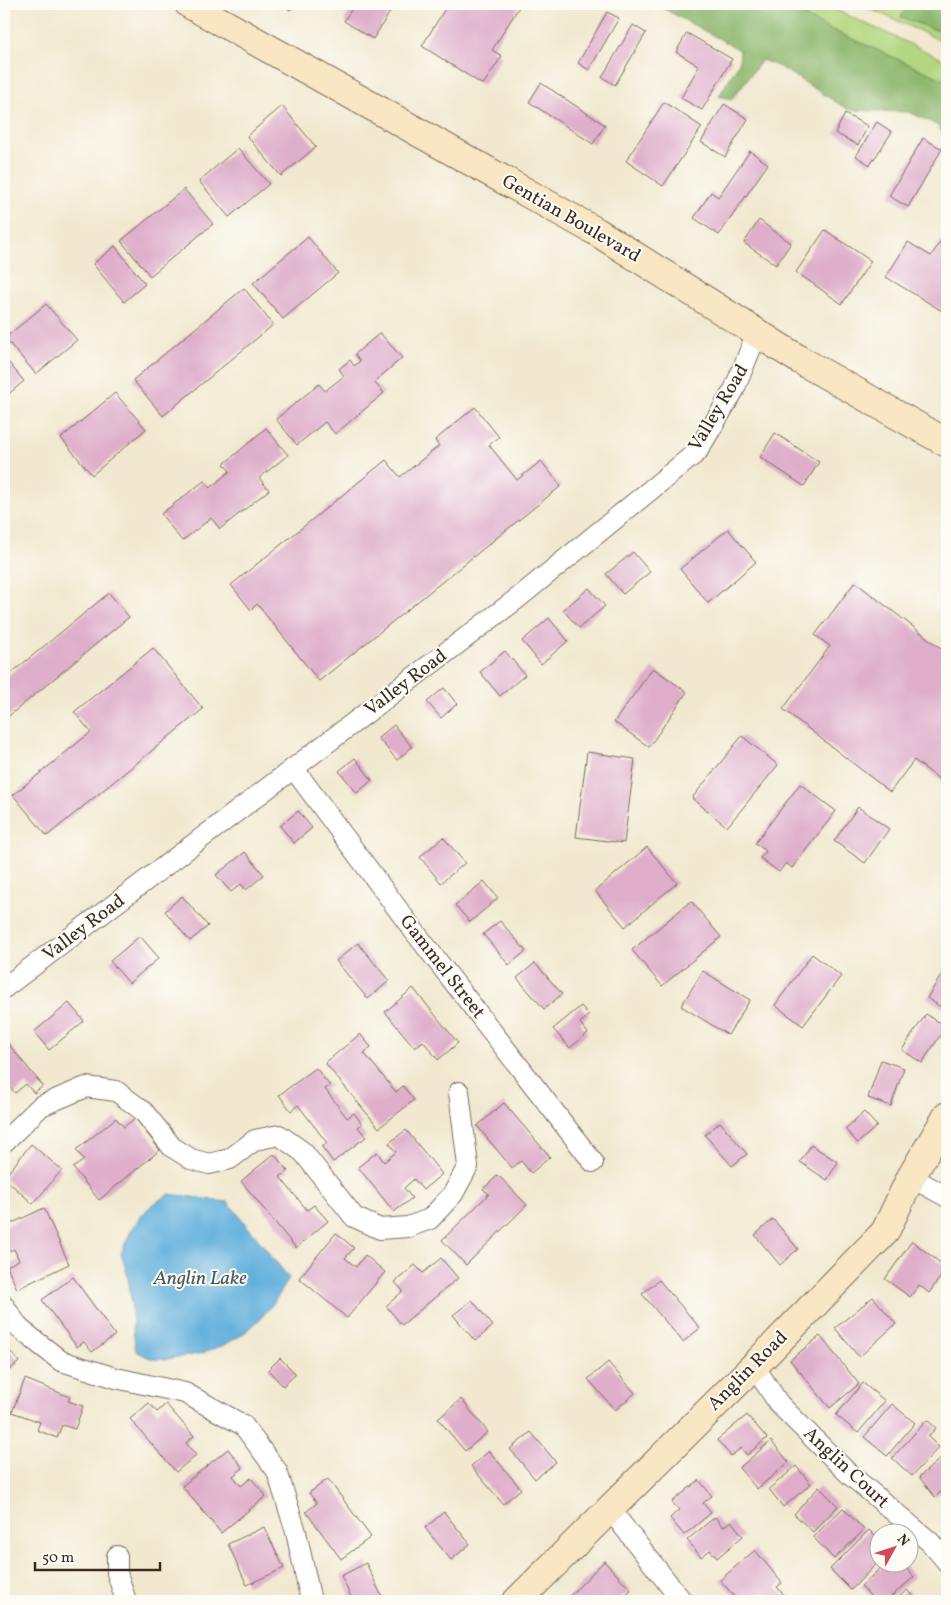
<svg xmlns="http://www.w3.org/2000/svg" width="951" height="1605" viewBox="0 0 951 1605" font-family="Vollkorn,serif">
<rect width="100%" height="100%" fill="#fdfcf7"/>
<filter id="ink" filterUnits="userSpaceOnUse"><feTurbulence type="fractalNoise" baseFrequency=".02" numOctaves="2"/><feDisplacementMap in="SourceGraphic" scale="10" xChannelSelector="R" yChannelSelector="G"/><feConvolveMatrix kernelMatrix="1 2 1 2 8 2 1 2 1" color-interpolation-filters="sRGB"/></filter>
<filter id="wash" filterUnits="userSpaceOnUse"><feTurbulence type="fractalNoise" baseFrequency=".0096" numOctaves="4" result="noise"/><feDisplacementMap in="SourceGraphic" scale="20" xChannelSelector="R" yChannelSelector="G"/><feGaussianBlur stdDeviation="1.12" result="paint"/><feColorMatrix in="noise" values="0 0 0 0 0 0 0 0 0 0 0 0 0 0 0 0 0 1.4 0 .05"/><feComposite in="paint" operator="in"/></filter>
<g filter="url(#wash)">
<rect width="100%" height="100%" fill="#f1e8cf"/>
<path fill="#b3d780" stroke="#77804f" d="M784,4H823L947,61V81L823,26Z
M859,4H909L901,17L947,34V43Z"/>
<path fill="#8eb86e" stroke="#647146" d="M655,4H784L823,26L947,81V139L937,125L909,112L849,110L780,67L762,60L731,100L719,96L739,63L740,50Z
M909,4H947V34L901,17Z"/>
<path fill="#62b0dc" stroke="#4e6d7d" d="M169,1194L228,1202L289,1278C265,1323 231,1352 179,1357C157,1360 156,1362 136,1351C130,1317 134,1287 121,1254C132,1225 141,1210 169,1194Z"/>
<g id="blocks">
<path fill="#deaeca" d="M281,4H294L290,10Z
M355,4H395L373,39L344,21Z
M448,4H521L492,50L502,56L483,85L422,46Z
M607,12L619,18L589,70L578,63Z
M633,25L646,33L615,85L602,77Z
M687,33L732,59L702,110L681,98L699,66L676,52Z
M541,83L605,125L593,144L529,102Z
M664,102L702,127L663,186L626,161Z
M724,104L748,119L725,157L701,142Z
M282,106L316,147L281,176L247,136Z
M845,114L868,126L858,145L835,133Z
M877,122L892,132L870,165L856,156Z
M923,138L942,149L908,207L889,196Z
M238,148L269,184L229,217L199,181Z
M750,151L768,164L719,235L694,218L711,192L718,197Z
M184,189L213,224L150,276L121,241Z
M759,220L791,243L776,265L744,243Z
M825,230L871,261L842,304L796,272Z
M308,237L338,273L283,319L253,283Z
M942,239L947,243V314L886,277L908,242L931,256Z
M115,246L145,284L124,302L93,264Z
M244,288L273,325L163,416L133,380Z
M46,304L77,340L36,374L5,338Z
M380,333L402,358L374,382L384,393L335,434L325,422L297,445L276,419L319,384L325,391L344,376L339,369L350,360L354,366L360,361L355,354Z
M4,357L24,381L4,398Z
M115,393L146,429L92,475L61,438Z
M475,407L499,437L489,445L517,480L541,461L561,486L319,681L257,604L251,610L231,585L386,460L400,477L439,446L435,440Z
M266,428L288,455L259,478L269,490L220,529L211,518L182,541L161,514L204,481L210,488L230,471L224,464Z
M775,433L819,462L804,486L760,457Z
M728,529L756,562L708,603L680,569Z
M633,552L650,572L623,594L606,574Z
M855,582L947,653V785L914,760L890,792L783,709L830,646L815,635Z
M589,588L605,606L579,628L563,610Z
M109,593L129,617L4,720V679Z
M549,618L568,641L541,664L522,641Z
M153,648L203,709L47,836L13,795L91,732L74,712Z
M505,651L525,675L500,696L480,672Z
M653,668L687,692L649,747L614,722Z
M444,688L457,704L441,718L427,702Z
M394,725L412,747L397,760L378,738Z
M742,736L778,765L727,827L692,798Z
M587,752L635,759L624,843L576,837Z
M355,758L372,780L357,793L339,771Z
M800,784L836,811L792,868L786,863L779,872L760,858L766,851L755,843Z
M858,807L889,829L865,863L834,841Z
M298,811L312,828L294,843L280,826Z
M443,837L465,863L441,883L420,857Z
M647,847L677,883L625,927L595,891Z
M245,852L264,875L246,890L241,884L231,892L216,875Z
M484,881L498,898L470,922L455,905Z
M182,896L208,926L190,941L165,911Z
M691,901L721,937L662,986L632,950Z
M500,921L526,951L509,965L483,934Z
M140,936L159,958L129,983L110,961Z
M358,943L389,981L368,999L336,961Z
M812,954L841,976L803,1026L775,1005Z
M535,963L562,994L544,1009L517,978Z
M947,966V1011L927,998Z
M703,971L750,1000L728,1035L681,1006Z
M413,988L458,1043L438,1060L423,1041L415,1048L385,1012Z
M69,1003L84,1021L49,1050L34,1032Z
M581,1006L589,1015L580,1023L588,1033L570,1048L553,1029Z
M926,1014L946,1027L922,1063L902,1050Z
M360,1034L371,1047L364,1053L396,1092L403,1086L414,1100L379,1128L325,1063Z
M6,1041L43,1086L34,1093L26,1084L15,1093L4,1080V1043Z
M881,1060L904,1068L891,1106L868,1098Z
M316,1068L330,1086L325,1089L347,1118L354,1113L362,1124L358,1127L366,1137L333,1162L322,1147L327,1143L298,1105L291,1111L279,1095Z
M504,1103L550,1157L531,1173L521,1161L512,1168L477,1126Z
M864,1112L877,1126L858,1143L845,1129Z
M116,1118L124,1127L135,1118L160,1150L99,1200L73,1168L84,1160L76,1150Z
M720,1122L747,1154L732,1166L705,1135Z
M406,1130L442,1174L423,1190L414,1179L404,1188L412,1198L394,1212L358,1167L377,1152L384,1162L396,1152L389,1143Z
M31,1144L62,1170L33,1204L4,1178Z
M811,1145L838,1162L827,1180L800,1162Z
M274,1154L288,1171L280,1177L307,1210L314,1205L328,1221L296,1248L241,1181Z
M498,1175L527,1205L466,1265L442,1240L489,1194L483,1189Z
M44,1208L69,1264L17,1289L7,1266L19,1260L14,1249L4,1254V1227Z
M773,1219L798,1249L780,1265L755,1235Z
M336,1233L354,1248L345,1258L356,1267L365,1255L385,1272L347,1318L299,1278Z
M912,1241L947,1268L929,1293L919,1285L910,1297L885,1279Z
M441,1258L458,1278L402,1325L386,1306L403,1291L395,1282L415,1265L423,1273Z
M73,1277L115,1335L92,1352L84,1342L77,1347L42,1300Z
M659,1280L700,1328L683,1342L642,1294Z
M873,1297L896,1324L859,1357L835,1328Z
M472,1300L493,1326L475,1341L453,1315Z
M820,1336L859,1384L830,1408L790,1360Z
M4,1344L19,1362L4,1375Z
M280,1358L296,1374L283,1386L268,1370Z
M608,1362L635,1393L615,1410L588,1379Z
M25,1379L70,1397L68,1401L83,1406L75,1429L62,1425L57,1438L37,1430L40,1422L12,1412Z
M863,1383L885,1401L858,1433L836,1415Z
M461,1399L488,1432L465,1451L438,1419Z
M149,1403L157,1412L166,1404L194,1436L186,1443L196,1455L176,1472L130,1419Z
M892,1404L915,1423L887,1456L864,1437Z
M747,1415L767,1438L747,1455L741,1448L731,1456L717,1440Z
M927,1420L936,1428L928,1437L939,1447L912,1476L892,1458Z
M531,1432L556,1462L535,1479L510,1449Z
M771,1441L789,1462L757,1489L739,1468Z
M228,1449L243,1468L233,1476L241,1486L251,1478L266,1496L221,1533L182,1486Z
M489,1451L521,1489L503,1504L471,1466Z
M947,1453V1487L935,1497L919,1477Z
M796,1466L811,1484L783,1507L769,1489Z
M328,1479L371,1537L341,1559L306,1512L317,1503L309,1493Z
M699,1480L712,1496L703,1503L711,1513L684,1535L670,1518L679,1510L672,1502Z
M819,1487L838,1506L813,1532L794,1514Z
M843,1508L864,1530L834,1559L813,1537Z
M444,1512L470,1544L451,1560L425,1528Z
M715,1517L723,1527L731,1521L743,1536L717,1558L710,1550L701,1557L687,1540Z
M264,1527L284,1568L247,1585L228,1544Z
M869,1530L878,1539V1543L871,1551L878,1558V1562L851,1590L830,1569Z
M755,1550L782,1583L777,1587L789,1601H738L720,1580Z
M604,1561L631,1590L618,1601H565Z
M887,1562H901L914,1577L886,1601H875L861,1586Z
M366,1563L384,1601H353L341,1576Z
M907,1590L917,1601H894Z"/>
</g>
</g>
<g filter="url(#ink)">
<use href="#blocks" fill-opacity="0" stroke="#7b6c5c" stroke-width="1"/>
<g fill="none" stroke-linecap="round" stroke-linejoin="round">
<g stroke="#7b6c5c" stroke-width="22">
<path id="street" d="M294,769L411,927L593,1162
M4,988L518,598L697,452L734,390L757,333
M4,1142L41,1106L86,1087L116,1091L143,1111L172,1147L191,1159L209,1164L230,1159L255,1140L279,1135L303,1152L354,1217L380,1229L408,1227L430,1219L453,1194L468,1166L459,1092
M911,1177L947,1197
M4,1306L19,1328L61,1361L116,1378L185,1393L243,1425L277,1471L296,1532L311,1601
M754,1366L779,1404L848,1473L930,1542L947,1562
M609,1508L682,1601
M117,1556V1573L126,1601"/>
</g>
<g stroke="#7b6c5c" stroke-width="30">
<path id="secondary" d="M189,4L597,232L800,360L947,443
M517,1601L754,1366L885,1232L911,1177L947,1116"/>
</g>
<use href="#street" stroke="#fff" stroke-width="20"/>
<use href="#secondary" stroke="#f9e7c3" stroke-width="28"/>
</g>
</g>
<g text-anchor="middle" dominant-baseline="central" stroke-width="4" stroke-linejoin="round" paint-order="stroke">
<g font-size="19" fill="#3b2a1e" stroke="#fdfcf7">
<text transform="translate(571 219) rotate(30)">Gentian Boulevard</text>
<text transform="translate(719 408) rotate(-59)">Valley Road</text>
<text transform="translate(406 683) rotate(-37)">Valley Road</text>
<text transform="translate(84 928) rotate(-37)">Valley Road</text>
<text transform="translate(442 967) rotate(52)">Gammel Street</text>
<text transform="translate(748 1371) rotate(-45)">Anglin Road</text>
<text transform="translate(846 1468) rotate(43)">Anglin Court</text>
</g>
<g font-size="20" font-style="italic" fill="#495960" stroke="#fdfcf7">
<text x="200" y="1279">Anglin Lake</text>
</g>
</g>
<rect width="951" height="1605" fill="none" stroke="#fdfcf7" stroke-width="20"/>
<g transform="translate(894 1548) rotate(50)"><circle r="24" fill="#fdfcf7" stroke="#afa8a0"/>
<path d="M0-4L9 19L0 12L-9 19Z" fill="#d1495b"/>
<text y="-8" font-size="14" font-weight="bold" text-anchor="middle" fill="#3b2a1e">N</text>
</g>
<path d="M35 1562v8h125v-8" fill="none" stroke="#3b2a1e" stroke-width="2.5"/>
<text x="42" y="1562" font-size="15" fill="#3b2a1e" stroke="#fdfcf7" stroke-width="4" paint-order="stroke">50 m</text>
</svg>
